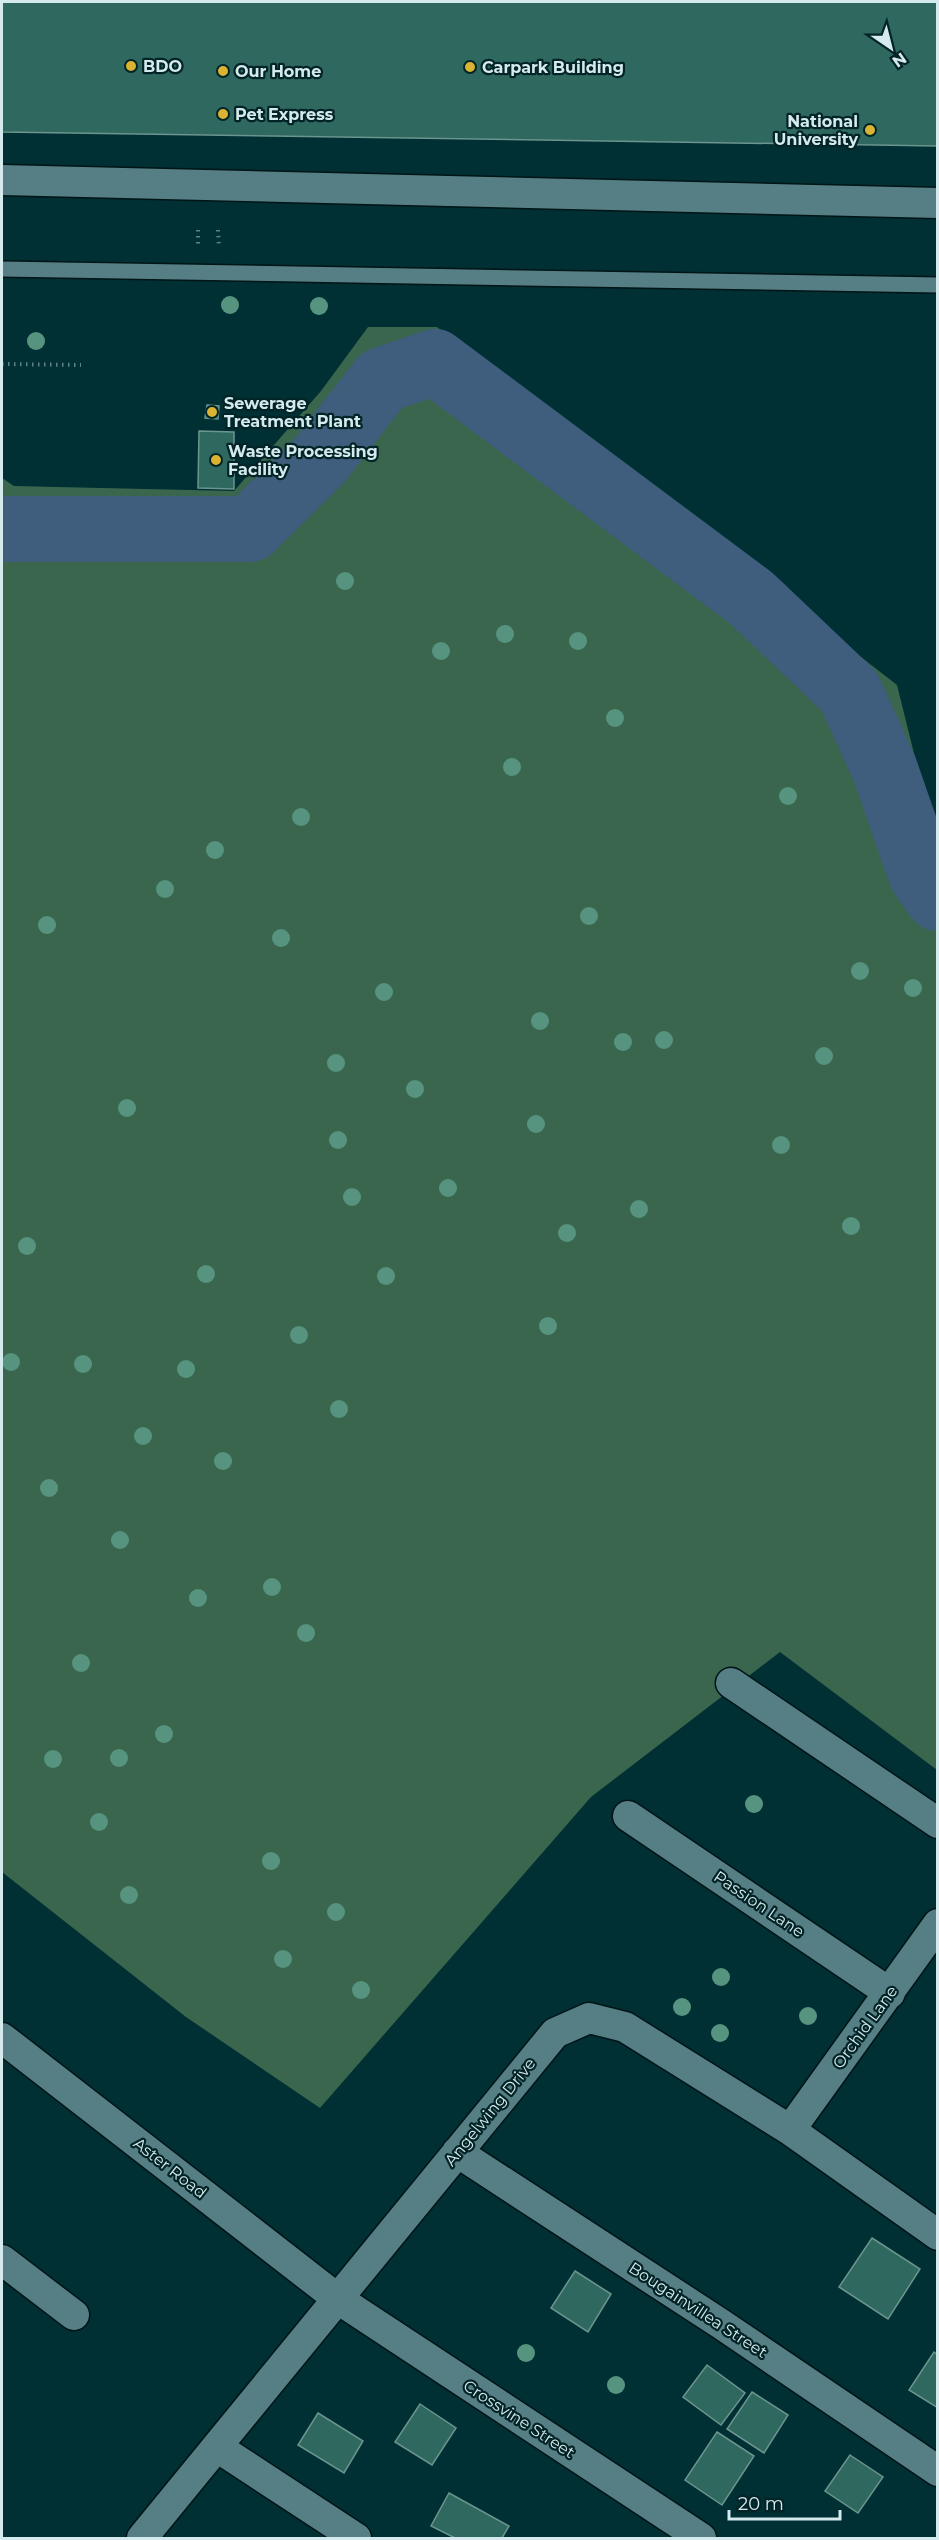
<svg xmlns="http://www.w3.org/2000/svg" width="939" height="2540" viewBox="0 0 939 2540" font-family="Montserrat,sans-serif">
<rect width="100%" height="100%" fill="#002f34"/>
<path fill="#3a664e" d="M368,327H437L897,685L937,846V1770L780,1652L591,1797L320,2108L186,2017L2,1872V478L14,486L234,491L321,391Z"/>
<g fill="none" stroke-linecap="round" stroke-linejoin="round">
<path stroke="#3f5d7d" stroke-width="66" d="M2,529H250L319,461L382,380L435,362L751,598L849,691L885,770L921,874L938,898"/>
</g>
<path fill="#2f685f" stroke="#6b958e" stroke-width="1.5" d="M2,2H938V146L2,132Z
M207,405L219,406L218,419L205,418Z
M199,431L234,432V489L198,488Z
M872,2238L920,2269L888,2319L839,2287Z
M575,2271L611,2294L588,2332L551,2308Z
M934,2352L938,2355V2408L909,2390Z
M707,2365L745,2393L721,2425L683,2397Z
M752,2392L788,2415L764,2453L727,2429Z
M420,2404L456,2428L432,2465L395,2442Z
M318,2413L363,2441L344,2473L298,2445Z
M717,2432L754,2456L722,2505L685,2480Z
M850,2455L883,2477L858,2513L825,2491Z
M449,2493L509,2526L502,2538H455L431,2526Z"/>
<g fill="none" stroke-linecap="round" stroke-linejoin="round">
<g stroke="#011517" stroke-width="18">
<path id="lane" d="M2,269L938,285"/>
</g>
<g stroke="#011517" stroke-width="33">
<path id="street" d="M2,180L938,203
M731,1683L938,1823
M628,1816L890,1993
M2,2038L338,2299L701,2538
M790,2130L938,1924
M457,2152L721,2324L938,2471
M2,2260L74,2315
M217,2447L356,2538
M142,2538L555,2033L589,2018L625,2027L790,2130L938,2235"/>
</g>
<path stroke="#5e8286" stroke-width="4" stroke-dasharray="1.5 4.5" stroke-linecap="butt" d="M198,230V247
M218,230L219,247
M2,364L81,365"/>
<use href="#lane" stroke="#557f84" stroke-width="15"/>
<use href="#street" stroke="#557f84" stroke-width="30"/>
</g>
<g fill="#569480">
<circle cx="230" cy="305" r="9"/>
<circle cx="319" cy="306" r="9"/>
<circle cx="36" cy="341" r="9"/>
<circle cx="345" cy="581" r="9"/>
<circle cx="505" cy="634" r="9"/>
<circle cx="578" cy="641" r="9"/>
<circle cx="441" cy="651" r="9"/>
<circle cx="615" cy="718" r="9"/>
<circle cx="512" cy="767" r="9"/>
<circle cx="788" cy="796" r="9"/>
<circle cx="301" cy="817" r="9"/>
<circle cx="215" cy="850" r="9"/>
<circle cx="165" cy="889" r="9"/>
<circle cx="589" cy="916" r="9"/>
<circle cx="47" cy="925" r="9"/>
<circle cx="281" cy="938" r="9"/>
<circle cx="860" cy="971" r="9"/>
<circle cx="913" cy="988" r="9"/>
<circle cx="384" cy="992" r="9"/>
<circle cx="540" cy="1021" r="9"/>
<circle cx="664" cy="1040" r="9"/>
<circle cx="623" cy="1042" r="9"/>
<circle cx="824" cy="1056" r="9"/>
<circle cx="336" cy="1063" r="9"/>
<circle cx="415" cy="1089" r="9"/>
<circle cx="127" cy="1108" r="9"/>
<circle cx="536" cy="1124" r="9"/>
<circle cx="338" cy="1140" r="9"/>
<circle cx="781" cy="1145" r="9"/>
<circle cx="448" cy="1188" r="9"/>
<circle cx="352" cy="1197" r="9"/>
<circle cx="639" cy="1209" r="9"/>
<circle cx="851" cy="1226" r="9"/>
<circle cx="567" cy="1233" r="9"/>
<circle cx="27" cy="1246" r="9"/>
<circle cx="206" cy="1274" r="9"/>
<circle cx="386" cy="1276" r="9"/>
<circle cx="548" cy="1326" r="9"/>
<circle cx="299" cy="1335" r="9"/>
<circle cx="11" cy="1362" r="9"/>
<circle cx="83" cy="1364" r="9"/>
<circle cx="186" cy="1369" r="9"/>
<circle cx="339" cy="1409" r="9"/>
<circle cx="143" cy="1436" r="9"/>
<circle cx="223" cy="1461" r="9"/>
<circle cx="49" cy="1488" r="9"/>
<circle cx="120" cy="1540" r="9"/>
<circle cx="272" cy="1587" r="9"/>
<circle cx="198" cy="1598" r="9"/>
<circle cx="306" cy="1633" r="9"/>
<circle cx="81" cy="1663" r="9"/>
<circle cx="164" cy="1734" r="9"/>
<circle cx="119" cy="1758" r="9"/>
<circle cx="53" cy="1759" r="9"/>
<circle cx="754" cy="1804" r="9"/>
<circle cx="99" cy="1822" r="9"/>
<circle cx="271" cy="1861" r="9"/>
<circle cx="129" cy="1895" r="9"/>
<circle cx="336" cy="1912" r="9"/>
<circle cx="283" cy="1959" r="9"/>
<circle cx="721" cy="1977" r="9"/>
<circle cx="361" cy="1990" r="9"/>
<circle cx="682" cy="2007" r="9"/>
<circle cx="808" cy="2016" r="9"/>
<circle cx="720" cy="2033" r="9"/>
<circle cx="526" cy="2353" r="9"/>
<circle cx="616" cy="2385" r="9"/>
</g>
<g fill="#dab333" stroke="#032427" stroke-width="2">
<circle cx="131" cy="66" r="6"/>
<circle cx="470" cy="67" r="6"/>
<circle cx="223" cy="71" r="6"/>
<circle cx="223" cy="114" r="6"/>
<circle cx="870" cy="130" r="6"/>
<circle cx="212" cy="412" r="6"/>
<circle cx="216" cy="460" r="6"/>
</g>
<g text-anchor="middle" dominant-baseline="central" stroke-width="4.5" stroke-linejoin="round" paint-order="stroke">
<g font-size="16" font-weight="bold" fill="#d4eaed" stroke="#032427" text-anchor="start">
<text x="143" y="66">BDO</text>
<text x="482" y="67">Carpark Building</text>
<text x="235" y="71">Our Home</text>
<text x="235" y="114">Pet Express</text>
<text x="858" y="121" text-anchor="end">National<tspan x="858" dy="18">University</tspan></text>
<text x="224" y="403">Sewerage<tspan x="224" dy="18">Treatment Plant</tspan></text>
<text x="228" y="451">Waste Processing<tspan x="228" dy="18">Facility</tspan></text>
</g>
<g font-size="16" fill="#d4eaed" stroke="#032427">
<text transform="translate(759 1904) rotate(34)">Passion Lane</text>
<text transform="translate(865 2027) rotate(-54)">Orchid Lane</text>
<text transform="translate(490 2112) rotate(-51)">Angelwing Drive</text>
<text transform="translate(170 2168) rotate(38)">Aster Road</text>
<text transform="translate(698 2310) rotate(33)">Bougainvillea Street</text>
<text transform="translate(519 2419) rotate(33)">Crossvine Street</text>
</g>
</g>
<rect width="939" height="2540" fill="none" stroke="#d4eaed" stroke-width="6"/>
<g transform="translate(891 48) rotate(145)" stroke="#032427" stroke-width="4.5" paint-order="stroke">
<path d="M0-4.5L10 22L0 15L-10 22Z" fill="#d4eaed"/>
<text y="-9" font-size="16" font-weight="bold" text-anchor="middle" fill="#d4eaed">N</text>
</g>
<path d="M729 2510v9h111v-9" fill="none" stroke="#d4eaed" stroke-width="3"/>
<text x="738" y="2510" font-size="18" fill="#d4eaed" stroke="#032427" stroke-width="4.5" paint-order="stroke">20 m</text>
</svg>
